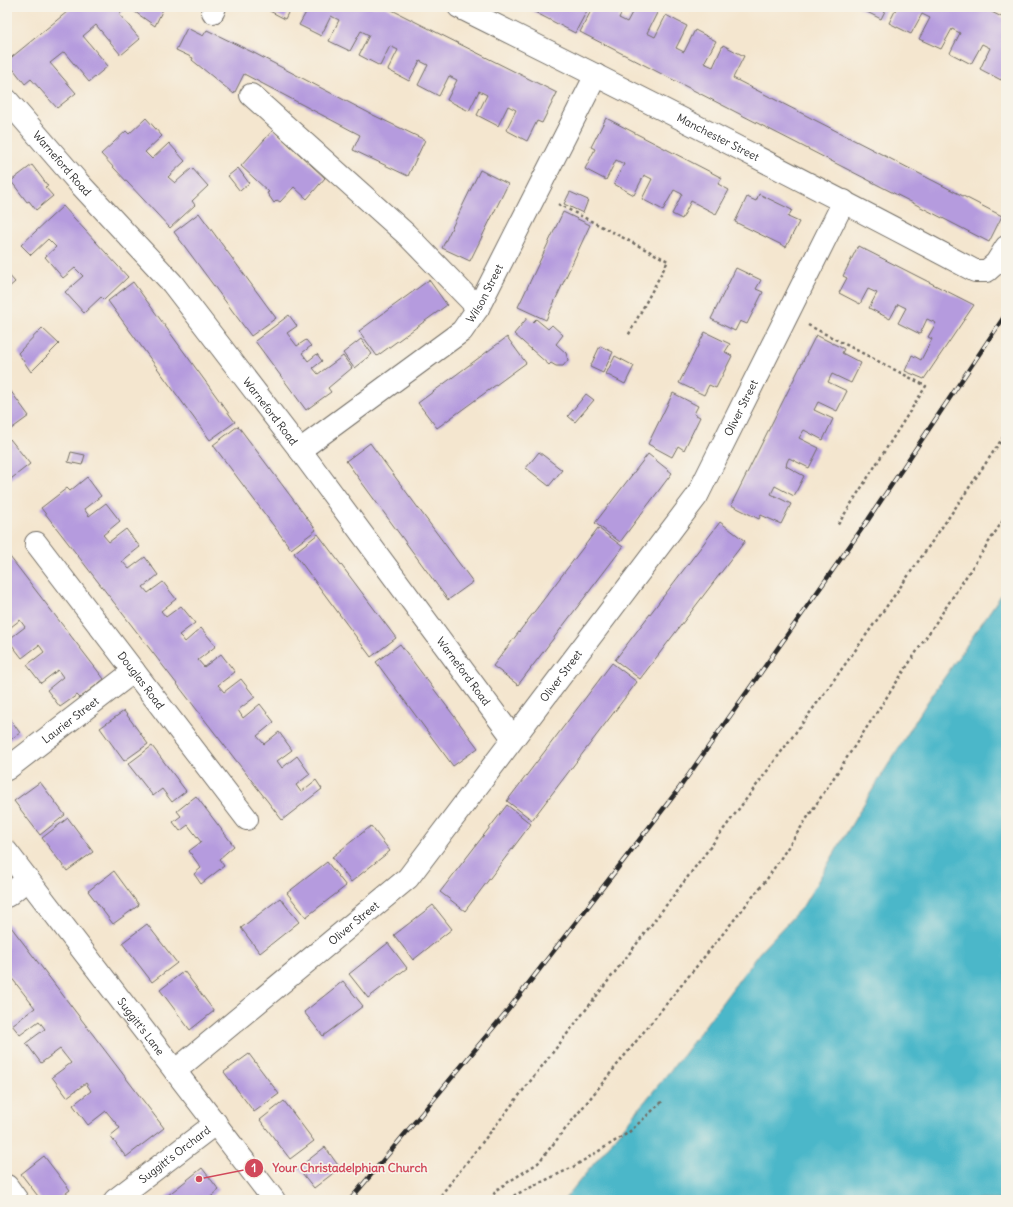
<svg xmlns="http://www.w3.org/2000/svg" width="1013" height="1207" viewBox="0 0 1013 1207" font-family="Delius,sans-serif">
<rect width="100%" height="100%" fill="#f7f3e8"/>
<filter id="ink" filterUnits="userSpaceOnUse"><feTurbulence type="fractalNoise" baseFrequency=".025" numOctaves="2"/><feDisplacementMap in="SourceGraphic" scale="8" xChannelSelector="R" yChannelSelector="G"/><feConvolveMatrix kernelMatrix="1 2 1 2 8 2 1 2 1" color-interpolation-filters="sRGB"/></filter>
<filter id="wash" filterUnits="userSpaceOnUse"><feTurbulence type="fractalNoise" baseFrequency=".012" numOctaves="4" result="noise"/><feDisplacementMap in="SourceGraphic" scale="16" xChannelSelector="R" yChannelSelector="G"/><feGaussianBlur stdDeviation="0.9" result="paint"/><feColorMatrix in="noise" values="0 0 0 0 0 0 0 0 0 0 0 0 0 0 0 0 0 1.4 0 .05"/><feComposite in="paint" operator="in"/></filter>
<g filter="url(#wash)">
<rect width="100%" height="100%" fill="#f4e6cf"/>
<path fill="#4cb7c9" stroke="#3c717a" d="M1006,588V1200H564L683,1055L759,953L803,906L865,802L926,704Z"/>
<g id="blocks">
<path fill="#b59bde" d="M73,7H127L119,14L140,39L121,55L96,25L89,31L83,36L108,66L89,82L64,52L50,63L76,93L57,108L31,79L25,84L7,61Z
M128,7H164L155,26Z
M262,7H291L285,19Z
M309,7H386L557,93L542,123L537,121L527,141L506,130L516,110L508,106L498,126L477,115L487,95L479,91L469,111L447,100L457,80L449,76L439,96L418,85L428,65L420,61L409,81L388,70L398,50L390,46L380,66L359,55L369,35L361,31L350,51L329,41L339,20L331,16L321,36L299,25Z
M525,7H589L575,33Z
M593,7H624L619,18L627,22L635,7H651L658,11L647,33L655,37L666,15L677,21L687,26L676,48L684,52L695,30L716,41L704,63L713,67L723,45L744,56L733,78L1002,216L989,242L580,32Z
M860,7H887L881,19L859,8Z
M897,7H981L1006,19V71L1001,80L980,69L990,48L982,44L971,64L950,53L960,33L952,29L941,49L919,39L930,18L922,14L911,34L889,23Z
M187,28L203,36L207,30L254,53L371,114L425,140L408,176L353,150L360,135L244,74L234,94L192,60L193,58L176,50Z
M146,118L162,136L145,152L152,159L169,143L185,161L168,177L175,183L192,168L208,186L192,201L195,205L170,228L101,154L126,131L129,134Z
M606,118L722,178L718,184L729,190L716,214L691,201L682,219L672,214L682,194L674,190L663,210L642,199L652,179L644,175L634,195L614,184L624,164L616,160L606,180L585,169L595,149L591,147Z
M273,130L325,178L307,199L294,187L280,202L277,200L274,203L267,193L269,192L241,166Z
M32,165L48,186L45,187L53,196L36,210L29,201L27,202L11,181Z
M238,168L249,183L240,191L228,176Z
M480,170L508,184L470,261L442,248Z
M570,192L588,200L583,213L564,204Z
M759,194L792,210L788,217L799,222L786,247L735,222L747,197L756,201Z
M63,206L128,277L104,300L101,297L84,313L65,292L83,276L75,268L63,278L45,257L56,247L48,239L31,255L21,245Z
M563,212L590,225L546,320L518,307Z
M199,213L276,318L251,336L174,232Z
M858,246L974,305L924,379L905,371L912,355L921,360L932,339L928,337L936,323L927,319L920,334L898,323L906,308L898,304L890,319L869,308L877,293L868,289L860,304L839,293L847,278L843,276Z
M736,268L761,280L756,289L763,292L747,324L740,321L735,331L711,319Z
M7,273L15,282L7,289Z
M429,280L447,305L377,356L359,331Z
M133,282L235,422L210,440L108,301Z
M289,315L297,326L287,333L297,346L306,340L311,346L302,353L308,361L317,354L322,361L313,368L318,374L343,356L352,368L328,388L331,392L306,410L255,341Z
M528,317L533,322L536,319L548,329L552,325L563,335L556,344L566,353L568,360L563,366H556L551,363L549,365L514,334Z
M42,328L59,344L31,372L18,353Z
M705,332L730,344L725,352L732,356L716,388L709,385L704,395L679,383Z
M816,335L844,349L842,353L861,363L851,383L832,374L828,382L847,391L837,411L818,402L814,410L833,419L823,440L804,430L799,438L819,448L809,468L789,458L787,462L786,466L804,476L794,496L775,486L771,494L791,504L781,524L761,515L759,519L731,505Z
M507,337L526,363L437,428L418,403Z
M361,339L372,354L354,368L343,353Z
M600,346L613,352L603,373L590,367Z
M615,356L634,366L625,384L606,374Z
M7,386L29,416L7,432Z
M673,393L698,406L694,414L700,417L684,450L678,446L672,457L648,444Z
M586,394L594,400L575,422L568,416Z
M238,426L316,530L291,549L213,445Z
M10,439L30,464L7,482V442Z
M370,443L473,582L448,600L346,461Z
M71,452L85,455L82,465L68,462Z
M539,452L562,470L549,486L526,468Z
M648,454L672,473L620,542L595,523Z
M87,477L101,496L84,509L89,516L106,503L120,521L103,535L109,542L126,529L140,547L122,561L129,569L145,557L158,575L143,587L148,593L163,582L176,599L161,611L166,617L181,606L195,623L179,635L182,638L185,642L201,628L216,646L198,660L204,667L221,654L235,672L218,685L224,692L241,679L255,697L238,710L243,718L260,704L274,722L257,736L264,744L279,732L292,750L277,761L280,765L282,768L297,756L310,774L296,785L301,792L316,780L322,789L282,820L41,508L67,488L70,491Z
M720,522L745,541L640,679L615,660Z
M598,528L623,547L518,685L493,666Z
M318,534L396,638L371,657L294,553Z
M7,553L104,679L80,698L77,695L60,707L47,690L63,677L58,670L41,683L27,665L44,652L39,645L22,658L8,640L25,627L20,620L7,630Z
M400,644L478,748L453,766L376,662Z
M612,663L637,682L532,820L507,801Z
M124,711L148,744L124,761L100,728Z
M7,714L20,733L7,742Z
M152,746L186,791L172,802L162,789L153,796L128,764Z
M40,782L65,815L40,835L14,801Z
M196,796L234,846L219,859L224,866L201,884L194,874L201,868L189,851L201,842L188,825L180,831L173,822L181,816L177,811Z
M507,805L531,824L465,911L440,892Z
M68,818L93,852L67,871L42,838Z
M371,826L390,851L351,882L332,857Z
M327,862L346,886L306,917L287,893Z
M114,871L139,905L113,924L88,891Z
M280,898L299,922L260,953L241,928Z
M433,905L452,929L413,960L394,935Z
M8,923L164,1128L126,1157L110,1136L120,1128L106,1111L88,1125L73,1105L91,1091L86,1083L67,1097L52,1077L71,1063L60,1049L41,1063L26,1043L45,1029L39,1021L20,1035L12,1025L35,1008L7,972V924Z
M147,924L177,963L152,982L122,943Z
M388,943L407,968L368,998L349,974Z
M184,971L214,1011L190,1030L160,990Z
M343,981L363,1006L323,1036L304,1012Z
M249,1054L279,1094L254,1112L224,1072Z
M284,1101L314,1141L290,1159L260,1120Z
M325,1147L340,1168L314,1188L298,1168Z
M44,1156L70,1190L57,1200H41L21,1174Z
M202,1168L219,1190L207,1200H162Z"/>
</g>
</g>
<g filter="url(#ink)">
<use href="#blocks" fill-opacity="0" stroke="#716c64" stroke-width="1"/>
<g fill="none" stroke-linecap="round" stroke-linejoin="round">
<g stroke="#716c64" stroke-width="24">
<g id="minor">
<path id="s1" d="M459,7C632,93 804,180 975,271H987L996,263L1006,247"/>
<path d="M213,12L215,7"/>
<path d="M251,95L406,234L478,308"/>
<path id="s2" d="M7,100L78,182L172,283L300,450L513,738"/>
<path id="s3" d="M300,450L462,331L478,308L596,75"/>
<path id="s4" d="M36,543L247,819"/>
<path id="s5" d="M7,769L134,671"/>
<path id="s6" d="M7,852L274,1200"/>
<path d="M7,896L28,879"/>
<path id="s7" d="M175,1071L408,878L697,496L844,201"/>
<path d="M7,1186L17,1200"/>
<path id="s8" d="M115,1200L216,1123"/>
</g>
</g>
<path stroke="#716c64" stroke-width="2.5" stroke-dasharray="3 3" stroke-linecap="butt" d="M558,204L668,261L628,336
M808,325L926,386L837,526
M437,1200C634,950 829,698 1006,433
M491,1200L496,1190L538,1163L767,879L1006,516
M509,1200L515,1195L573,1167L628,1133L664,1100"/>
<use href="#minor" stroke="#fff" stroke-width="22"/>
<g stroke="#2b2b2b" stroke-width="4.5">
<path id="rail" d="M350,1200L508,1010L678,790L868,520L1006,314"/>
</g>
<use href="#rail" stroke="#f7f3e8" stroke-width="3" stroke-dasharray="9" stroke-linecap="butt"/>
</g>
</g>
<g text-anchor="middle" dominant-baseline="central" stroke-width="3.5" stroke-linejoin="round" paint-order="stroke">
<g font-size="11" fill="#2b2b2b" stroke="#f7f3e8">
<text stroke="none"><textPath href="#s1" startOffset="290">Manchester Street</textPath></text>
<text stroke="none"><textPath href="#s2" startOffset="84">Warneford Road</textPath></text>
<text stroke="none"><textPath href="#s3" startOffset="245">Wilson Street</textPath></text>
<text stroke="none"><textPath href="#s7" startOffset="880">Oliver Street</textPath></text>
<text stroke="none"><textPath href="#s2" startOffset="408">Warneford Road</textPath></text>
<text stroke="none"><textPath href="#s2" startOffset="732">Warneford Road</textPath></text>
<text stroke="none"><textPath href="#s7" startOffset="556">Oliver Street</textPath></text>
<text stroke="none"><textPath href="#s4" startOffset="173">Douglas Road</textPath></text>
<text stroke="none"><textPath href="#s5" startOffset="80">Laurier Street</textPath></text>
<text stroke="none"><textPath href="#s7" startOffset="232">Oliver Street</textPath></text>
<text stroke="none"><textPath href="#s6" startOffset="220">Suggitt's Lane</textPath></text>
<text stroke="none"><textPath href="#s8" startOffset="75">Suggitt's Orchard</textPath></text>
</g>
</g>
<path fill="none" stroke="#d1495b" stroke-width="1.5" d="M199 1179L254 1168"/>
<g fill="#d1495b" stroke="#f7f3e8" stroke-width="1.5">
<circle cx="199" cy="1179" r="4"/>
<circle cx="254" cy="1168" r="10"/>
</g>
<g font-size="12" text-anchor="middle" font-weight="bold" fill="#fff">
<text x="254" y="1172">1</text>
</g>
<g font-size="12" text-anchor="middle" font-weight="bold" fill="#d1495b" stroke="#f7f3e8" stroke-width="3.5" stroke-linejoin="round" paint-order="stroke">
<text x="350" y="1172">Your Christadelphian Church</text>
</g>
<rect width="1013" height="1207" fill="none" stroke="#f7f3e8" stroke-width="24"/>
</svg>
